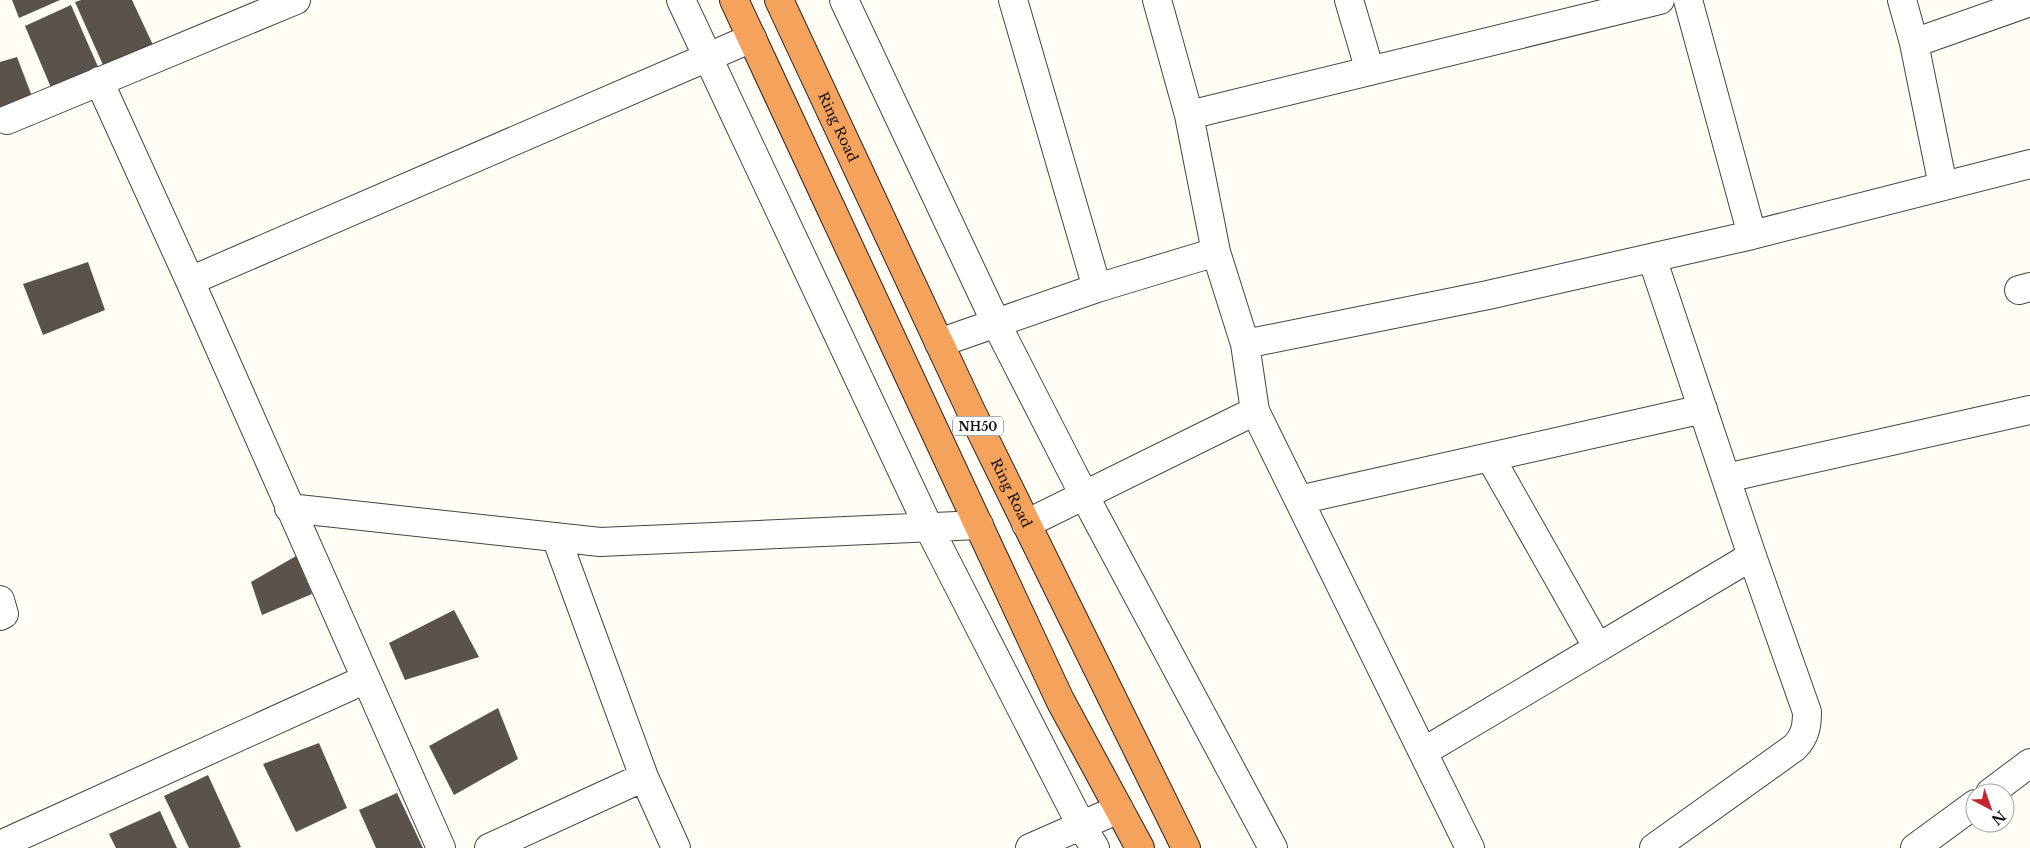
<svg xmlns="http://www.w3.org/2000/svg" width="2030" height="848" viewBox="0 0 2030 848" font-family="'Libre Baskerville',serif">
<rect width="100%" height="100%" fill="#fffdf5"/>
<path fill="#5a524d" d="M12,0H60L19,18Z
M81,0H132L153,45L103,65L75,2Z
M71,5L99,69L52,90L25,26Z
M17,57L33,99L0,111V62Z
M88,262L105,310L43,335L23,284Z
M296,556L312,594L262,615L251,582Z
M454,610L479,657L405,680L389,643Z
M498,708L518,759L454,795L429,746Z
M319,743L347,808L296,832L263,764Z
M208,775L241,847L238,848H189L164,796Z
M397,793L423,848H376L359,810Z
M160,811L177,848H116L109,834Z"/>
<g fill="none" stroke-linecap="round" stroke-linejoin="round">
<g stroke="#444" stroke-width="30">
<path id="street" d="M681,0L929,528L1081,825L1095,848
M844,0L996,323L1084,495L1273,848
M1157,0L1189,115L1216,252L1245,344L1255,411L1470,848
M1349,0L1370,71
M1688,0L1752,235
M1902,0L1914,43L1943,186
M1914,43L2030,2
M99,81L190,281L441,848
M1189,115L1660,0
M7,120L296,0
M1652,258L1752,556L1807,712C1807,727 1805,736 1795,747L1654,848
M190,281L752,38
M1097,288L1216,252
M2019,290L2030,287
M939,343L1097,288L1013,0
M1245,344L1488,295L1752,235L2030,164
M1490,457L1598,648
M1726,478L2030,410
M1299,500L1703,409
M289,508L600,542L979,525
M1026,524L1255,411
M556,537L644,777L676,848
M0,600L4,614L0,616
M1423,752L1752,556
M1990,793L2030,763
M0,845L366,679
M489,848L644,777
M1030,848L1119,809
M1915,848L1975,804"/>
</g>
<g stroke="#222" stroke-width="30">
<g id="highway">
<path d="M734,0L1060,700L1140,848"/>
<path id="s1" d="M779,0L971,411L1186,848"/>
</g>
</g>
<use href="#street" stroke="#fff" stroke-width="28"/>
<use href="#highway" stroke="#f5a25d" stroke-width="28"/>
</g>
<g text-anchor="middle" dominant-baseline="central" stroke-width="5" stroke-linejoin="round" paint-order="stroke">
<rect fill="#fff" stroke="#585858" stroke-width="1" x="953" y="416.5" width="50" height="19" rx="4"/>
<g font-size="12" font-weight="bold" fill="#111">
<text x="978" y="426">NH50</text>
</g>
<g font-size="14" fill="#111" stroke="#fff">
<text stroke="none"><textPath href="#s1" startOffset="140">Ring Road</textPath></text>
<text stroke="none"><textPath href="#s1" startOffset="545">Ring Road</textPath></text>
</g>
</g>
<g transform="translate(1990 808) rotate(139)"><circle r="24" fill="#ffffff" stroke="#a0a0a0"/>
<path d="M0-4L9 19L0 12L-9 19Z" fill="#c4262e"/>
<text y="-8" font-size="14" font-weight="bold" text-anchor="middle" fill="#111111">N</text>
</g>
</svg>
